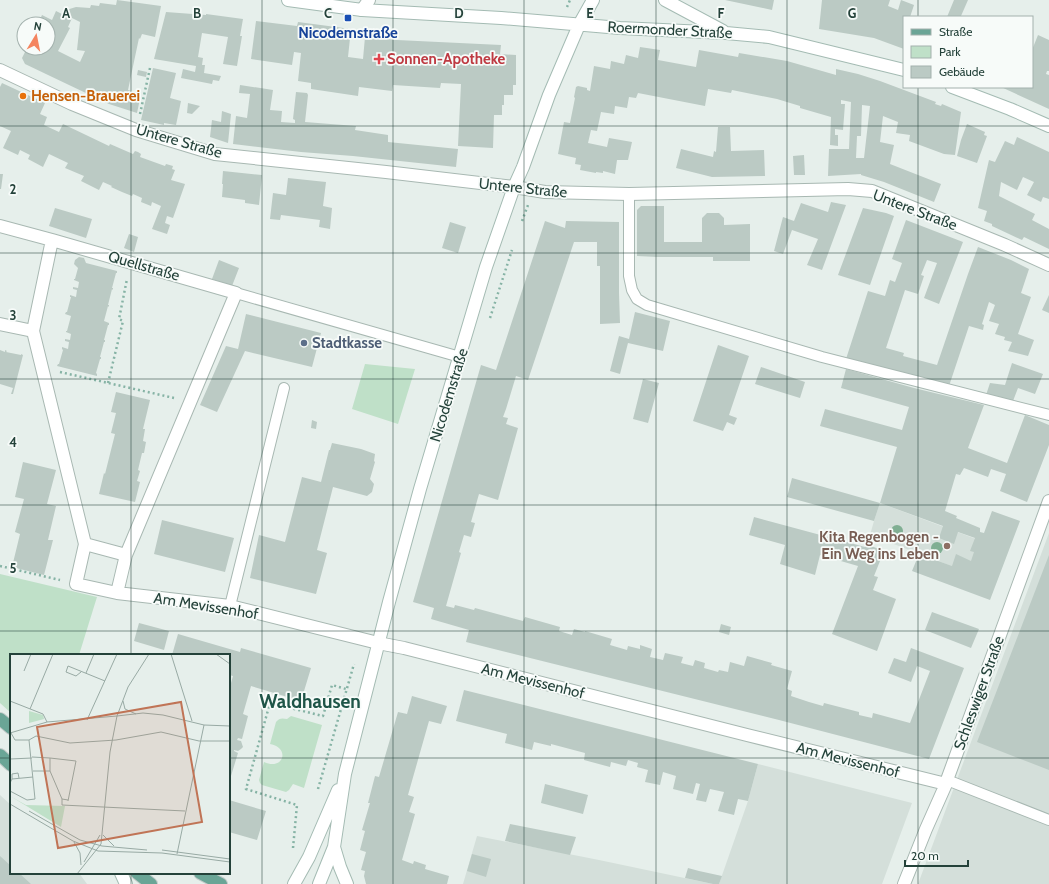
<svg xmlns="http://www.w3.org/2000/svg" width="1049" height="884" viewBox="0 0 1049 884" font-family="Cabin,sans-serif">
<rect width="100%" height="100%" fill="#e6efeb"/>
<path fill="#d4dfda" d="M880,503L1008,551L996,583L870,535L874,521Z
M1049,533V884H918Z
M758,764L912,803L882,884H719L748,801Z
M0,795L11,805V873H79L87,884H0Z
M477,836L599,860L713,884H463Z"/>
<path fill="#bfe0c8" d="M365,364L415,369L398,424L352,409Z
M0,574L97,597L79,655H11V713L0,703Z
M291,716L322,725L304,788L293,784L289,790L286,792L262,785L260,783L259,780L264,762C283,771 291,748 270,744L276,722C279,718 282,718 287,719Z"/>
<path fill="#bbcac4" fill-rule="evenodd" d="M117,0L161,6L155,37L142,34L140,39L139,38L128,90L141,94L137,113L109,104L69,85L25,64L22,58L27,48H48V24H38L42,15L52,20L56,11L62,14L63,11L76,7L90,8L91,5L99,6L100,3L116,5ZM72,18L80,22L77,50L85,51L80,62L58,51L70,28L68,27Z
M725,0H774L772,10Z
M822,0H890L888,6L898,10L901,0L914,5L910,17H904V49L874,38L819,29Z
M954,0H968L961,16L964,17H947Z
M166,12L206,15V14L243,19L240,36H242L237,66L223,64L228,37L202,33L198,57L203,58L202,65H205L204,73L221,76L219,81L213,80L212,84L181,78L183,69L195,72L196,66L154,59Z
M256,21L297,26L298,22L351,29L348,57L363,59L365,37L397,40L501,45L500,54L516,55V85H513V95H504V105H502V115H494L493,148L458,146L461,84L441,83L440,88L393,85L392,91L359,87L358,96L311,89V83L298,81L301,53L294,52L292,65L251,59Z
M1038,35L1049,40V71H1047L1046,74L1049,75V109L1001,87H1032V50Z
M640,47L660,50L658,60L696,67L699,50L738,57L739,53L787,61L836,75V69L858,74L880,81L936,102L935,104L941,106L942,104L961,112L955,155L944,154L909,141L910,135L896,133L898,122L883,116L880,142L894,145L890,164L941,184L934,202L884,182L861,175V174L828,176L829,149H849L851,102L841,100V104H845L843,130L835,129V135H838V146L830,145L831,117L800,108V106L777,99L732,90L731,93L708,89L705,106L638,93L636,98L629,97L627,108L615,106L614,114L601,112L597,131L591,130L588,143L607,147L609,138L632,142L628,160H617L615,174L603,171V173L596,172V173L580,170L581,165L575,164L576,158L558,154L564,122L570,123L575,98L574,97L576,87L578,86L587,88V90L590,91L594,66L610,69L611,61L624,64L626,55L638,58ZM862,105L870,106L864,158H856L857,136H861Z
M153,68L176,73L170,98L181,101L176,125L164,123V125L141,120Z
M138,70L147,72L146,77L137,75Z
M2,83L45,103L40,114L47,117L44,125L59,132L63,124L109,146L110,144L133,154L135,151L138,152L141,154L140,157L165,166L166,164L173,166L172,169L175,170L171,180L185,184L173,218L167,216L165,223L170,225L167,234L152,229L161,206L152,202L151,206L141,202L142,198L133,194L132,196L122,192L111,187L112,186L103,182L99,190L81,181L84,176L65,168L68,163L49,154L43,167L28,159L30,155L20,150L18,155L3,148L11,131L0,126V87Z
M240,85L273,90L270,110L282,111L281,122L295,123V120L293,119L296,92L307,93L308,95L305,122L356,126L355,130L388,135V142L458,149L456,167L353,156L301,152L233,144L236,116L247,118L250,94L239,93Z
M188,103L200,106L192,114L187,113Z
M222,111L231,114L228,143L210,137L212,120L221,122Z
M967,124L985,132L984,135L987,136L977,163L957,156L961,140Z
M718,127H730L731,151L764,150L765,176L712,177L676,168L681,149L713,157L714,151L716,152Z
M1017,137L1049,152V199L1043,197L1041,202L1027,195L1034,182L1023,177L1017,190L1001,182L999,196L1035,214L1032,220L1049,229V249L1024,237L1022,240L992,226V224L984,221L987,211L978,208L989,160L995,162L1005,141L1014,145Z
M804,155L805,175H794L793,156Z
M223,171L262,175L259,205L245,203V200L222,197L223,184H222Z
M0,174H3L1,189H0Z
M288,178L326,182L323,206L332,208L330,229L319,227L320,220L281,215L280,220L270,219L273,193L286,195Z
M831,202L846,205L822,270L807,265L818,239L792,230L783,254L774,251L783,217L794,221L801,203L828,212Z
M641,206H664V242H702V218L707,213H719L724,218V225L750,224V261H713V257H657L637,256V210Z
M55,208L92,219L86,238L49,226Z
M863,208L886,213L894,216L870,285L838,275Z
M906,220L963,242L939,304L924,298L937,263L927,260L921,275L924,276L918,294L905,290L886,348L904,353L903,356L937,365L968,274L978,247L1011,260L1029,269L1021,293L1031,297L1018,334L1034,340L1028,356L1008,351L1012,342L1004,340L1005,337L995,334L999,324L989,321L995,305L989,302L982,324L984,325L983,330L969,326L949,386L846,359L868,291L885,296L890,280L895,282L902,263L892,259Z
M545,221L565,228L566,221L619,222V293L620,323L600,324V266H597V242H574L528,380L516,376L506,409L503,417L508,418L506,424L518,428L498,500L479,494L471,522L475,523L471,537L464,535L459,552L461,553L446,606L454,608L455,605L474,610L475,608L523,621L525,617L560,627L559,631L572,635L574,629L585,632V631L612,639L610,645L627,650L628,646L640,649V645L652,649L650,657L663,660L665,653L683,657L681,663L693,666L695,660L705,663L704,668L718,672L719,670L728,672L730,662L744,666L747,656L772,663L771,665L792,671L787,689L792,691L791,696L809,702L823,706L824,703L859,712V715L872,718L873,713L910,723L930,671L917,666L911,682L888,673L894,658L906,662L911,648L964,668L929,759L779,720L466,642L469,630L431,619L434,608L413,602L481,365L496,370Z
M450,222L466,227L458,253L442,248Z
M129,234L138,237L134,252L124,248Z
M79,257L84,258L86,263L117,271V273H116L112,288H113V290L112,289L108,305H109V307L108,306L104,321L109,323V325H108L104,340H105V342H104L100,357H101V359H100L96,373L97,374V376L57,366L58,364H59L63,350L62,349V347L68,349L69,342L65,341V339L70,340L71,334L66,332V331H67L71,316L65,314L66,312H67L71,297H70V295L76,297L77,290L73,289V287L78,288L79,282L74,280V279H75L78,268L74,264L75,260Z
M219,260L239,268L232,286L212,279Z
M1049,295V313L1042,310Z
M635,312L670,321L663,351L628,343L620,374L610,371L619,336L629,339Z
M246,314L321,333L312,367L245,351L217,412L200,405L226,346L238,349Z
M718,345L749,356L729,415L737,418L734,425L727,422L723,431L693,421Z
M0,350L5,352V350L7,351L6,352L21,355V354L23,355L13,394H11L13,388L0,384Z
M1012,363L1043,374L1035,394L1018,388L1013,401L986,395L990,383L1005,385Z
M761,367L805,382L800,398L755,384Z
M846,369L914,388L984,405L968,448L1007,463L1025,415L1049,425V445L1027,502L1000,491L1006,474L991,469L988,477L964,468L960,475L956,474L945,511L957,516L956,518L980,528V532L984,533L992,511L1020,521L990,600L912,571L919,554L952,566L956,554L971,561L974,552L970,551L975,538L958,532L954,544L939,538L943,526L880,503L874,521L787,497L792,478L880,503L897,447L820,426L825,409L902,430L909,407L841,388Z
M643,379L659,383L648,423L633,419Z
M116,392L150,400L143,429H145L143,441L146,442L144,453H142L138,470L140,471L137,481L140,482L135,502L99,494L104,473L105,474L115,434L111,433L116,413L111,412Z
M312,420L317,422L316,429L311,428Z
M332,443L361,449L375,454L374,461L375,462L370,479L374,484L372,492L367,496L333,487L317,550L327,553L316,594L250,578L259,535L285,542L302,477L321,482L329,450H330Z
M23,462L56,470L47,504L56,506L48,540H53L44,575L12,567L20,534L15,532L24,499L15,497Z
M754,517L865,547L866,544L884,551L874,576L878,577L873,590L896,599L877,651L832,634L858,566L820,555L815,575L780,564L785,545L749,535Z
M162,520L234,538L225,572L154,554Z
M1049,555V770L977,742Z
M932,612L979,629L971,648L925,630Z
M139,623L169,631L164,650L134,641Z
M721,624L731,627L729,635L719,632Z
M178,634L240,652L241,648L311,668L301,701L251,686L243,714L248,716L242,739L238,738L237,740L241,741L243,747L241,749L238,751L234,750V751L238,753L231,776L229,775V690L233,676L229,675V655H172Z
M464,690L758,764L748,801L738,799L734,815L718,811L724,792L710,789L706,802L696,800L700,784L696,783L693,794L673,789L676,776L663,772L660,785L645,782L648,770L637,767L638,763L628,760L626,766L611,762L610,767L584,760L585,753L551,744V746L534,742L532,750L505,743L507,734L456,721Z
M412,696L447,706L441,724L429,721L408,795L414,797L409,812L415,814L402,860L413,864L414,861L426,865L425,869L449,876L447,884H366L364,876L365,871L361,870L366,852L360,850L365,831L362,830L370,803H368L375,776L379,777L398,712L407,714Z
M545,784L588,795L583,814L541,803Z
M229,800L266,811L257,840L229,832Z
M510,824L576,837L570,855L505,841Z
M472,854L491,859L486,877L467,871Z
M0,856L11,866V873H19L31,884H0Z
M688,868L699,871L722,876L719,884H713L685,878Z"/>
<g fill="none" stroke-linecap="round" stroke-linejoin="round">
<g stroke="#a8b8b2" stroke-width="12">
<path id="lane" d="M629,194V276L632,290L637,299L647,305L822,357L1049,415
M236,293L460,357
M230,606L284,388
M947,780L1049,820"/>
</g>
<g stroke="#a8b8b2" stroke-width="14">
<path id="street" d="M362,10L369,0
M0,70L72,104L136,130L215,154L386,172L514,187L545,192L629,194L848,189L872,191L1005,245L1049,265
M0,226L52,240L33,331L0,324
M52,240L236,293L126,555L117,593
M33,331L85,544
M126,555L85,544L76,584L117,593L230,606L378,643L404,648L747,735L946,784
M904,884L926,829L946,784L947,780L1049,501"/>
</g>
<g stroke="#a4bbb3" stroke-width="14">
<path id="secondary" d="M288,0L362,10L501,18L620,28L726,33L769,37L904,70
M665,0L723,31
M952,87L1010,109L1049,126
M334,847L340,867L347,884
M121,873L126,884
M294,884L309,857L338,790
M319,884L334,847L345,774L389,602L420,489L486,267L514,187L523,167L549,95L579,25L593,0"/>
</g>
<g stroke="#c2cac8" stroke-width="14">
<path id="primary" d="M0,719L11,728
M0,755L11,765
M137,873L151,884
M200,873L221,884"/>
</g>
<path stroke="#86b3a5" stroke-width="2.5" stroke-dasharray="2 3" stroke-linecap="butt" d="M567,7L570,0
M140,114L150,68
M522,221L528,205
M490,318L512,250
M60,372L174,398
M108,383L123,321L119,319L127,279
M0,566L60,580
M318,789L354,664
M293,848L297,805L246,789L270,703L323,716L332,685L346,689"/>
<use href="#lane" stroke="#fff" stroke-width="10"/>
<use href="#street" stroke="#fff" stroke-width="12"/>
<use href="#secondary" stroke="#fff" stroke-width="12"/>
<use href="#primary" stroke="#6aa596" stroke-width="12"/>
</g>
<g fill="#80af93">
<circle cx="897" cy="531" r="6"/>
<circle cx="937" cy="548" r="6"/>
</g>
<path fill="none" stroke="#24423a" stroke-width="1" stroke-opacity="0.55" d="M131,0V655M262,0V884M393,0V884M524,0V884M656,0V884M787,0V884M918,0V17M918,87V884M0,126H1049M0,253H1049M0,379H1049M0,505H1049M0,631H1049M0,758H11M229,758H1049M131,873V884"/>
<rect fill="#1a4fb4" stroke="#f7fbf9" stroke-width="1.5" x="344" y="14" width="8" height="8" rx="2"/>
<path fill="#e0444e" stroke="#f7fbf9" stroke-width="1.5" d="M377 53h4v4h4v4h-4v4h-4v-4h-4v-4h4z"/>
<circle fill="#e8710a" stroke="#f7fbf9" stroke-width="1.5" cx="23" cy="96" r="4"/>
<circle fill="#5c6f8a" stroke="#f7fbf9" stroke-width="1.5" cx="304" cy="343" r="4"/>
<circle fill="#8d6e63" stroke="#f7fbf9" stroke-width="1.5" cx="947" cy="546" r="4"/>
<g text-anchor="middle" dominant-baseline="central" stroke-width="3.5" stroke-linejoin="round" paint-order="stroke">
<g font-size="15" fill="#24423a" stroke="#f7fbf9">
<text transform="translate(670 30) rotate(3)">Roermonder Straße</text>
<text transform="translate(179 141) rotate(16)">Untere Straße</text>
<text transform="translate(523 188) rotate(6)">Untere Straße</text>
<text transform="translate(915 210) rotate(21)">Untere Straße</text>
<text transform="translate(144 266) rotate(16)">Quellstraße</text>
<text transform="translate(449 395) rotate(-73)">Nicodemstraße</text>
<text transform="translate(206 606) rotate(9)">Am Mevissenhof</text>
<text transform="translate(533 681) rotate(14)">Am Mevissenhof</text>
<text transform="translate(979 693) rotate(-70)">Schleswiger Straße</text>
<text transform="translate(848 760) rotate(14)">Am Mevissenhof</text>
</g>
<g font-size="15" font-weight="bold" fill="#164399" stroke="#f7fbf9">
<text x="348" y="33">Nicodemstraße</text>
</g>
<g font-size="15" font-weight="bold" fill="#be3a42" stroke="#f7fbf9" text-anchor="start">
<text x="387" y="59">Sonnen-Apotheke</text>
</g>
<g font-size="15" font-weight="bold" fill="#c56008" stroke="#f7fbf9" text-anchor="start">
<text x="31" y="96">Hensen-Brauerei</text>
</g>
<g font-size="15" font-weight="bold" fill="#4e5e75" stroke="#f7fbf9" text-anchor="start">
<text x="312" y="343">Stadtkasse</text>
</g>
<g font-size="15" font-weight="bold" fill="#785e54" stroke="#f7fbf9" text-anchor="end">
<text x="939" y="537">Kita Regenbogen -<tspan x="939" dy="17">Ein Weg ins Leben</tspan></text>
</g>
<g font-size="19" font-weight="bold" fill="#1f5548" stroke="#f7fbf9">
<text x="310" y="701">Waldhausen</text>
</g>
</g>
<g transform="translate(10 654)">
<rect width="220" height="220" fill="#e6efeb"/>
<path d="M19,57L33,61L34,65L19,69ZM0,142L16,151L55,152L51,173Z" fill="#bfe0c8"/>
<path fill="none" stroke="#98aaa4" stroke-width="1" d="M161,0L182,67M206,0L220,10M14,17L21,0M71,18L66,22L56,18L58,12L95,27M76,19L84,0M0,47L33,60L37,68M113,47L115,55L126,60M20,55L43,0M107,62L133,59L153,61L194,71L220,72M77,66L107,0M0,79L37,68L107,62M1,79L5,86H19M19,86L26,82L60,89L106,86L151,78L189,87H220M22,103L40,104V117H23M40,104L66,107L58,147M0,105L22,104M40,117L52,145M2,125V120L8,119L9,124M0,129L2,125L23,123M0,137L17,146L25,145L19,86M58,146L52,145V151L175,157M0,150L63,187L88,197L152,199L220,208M19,157L70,186L92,192L137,196M93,181L104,192M64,188L70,199L71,211M152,196L220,205M167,200L194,71M74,208L90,181M67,220L91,190L100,98L107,62L118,33L139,0"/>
<path fill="#c07456" fill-opacity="0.15" stroke="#c07456" stroke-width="2" d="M171,48L192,168L48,194L27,73Z"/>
<rect width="220" height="220" fill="none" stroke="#24423a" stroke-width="2"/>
</g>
<g font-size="13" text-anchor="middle" font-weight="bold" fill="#24423a" stroke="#f7fbf9" stroke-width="3.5" stroke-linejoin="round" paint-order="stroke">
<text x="66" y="18">A</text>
<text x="197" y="18">B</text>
<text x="328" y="18">C</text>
<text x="459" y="18">D</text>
<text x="590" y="18">E</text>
<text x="721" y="18">F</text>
<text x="852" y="18">G</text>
<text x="13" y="194">2</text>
<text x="13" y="320">3</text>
<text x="13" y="447">4</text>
<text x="13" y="573">5</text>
</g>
<rect x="903" y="16" width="130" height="72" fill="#f7fbf9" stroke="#a3b1ad"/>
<rect x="911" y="29" width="20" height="6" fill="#6aa596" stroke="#a3b1ad"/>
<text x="939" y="36" font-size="12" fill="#24423a">Straße</text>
<rect x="911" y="46" width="20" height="12" fill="#bfe0c8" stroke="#a3b1ad"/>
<text x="939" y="56" font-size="12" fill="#24423a">Park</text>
<rect x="911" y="66" width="20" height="12" fill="#bbcac4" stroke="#a3b1ad"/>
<text x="939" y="76" font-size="12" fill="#24423a">Gebäude</text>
<g transform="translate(36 36) rotate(10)"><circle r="19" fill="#f7fbf9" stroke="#a3b1ad"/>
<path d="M0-3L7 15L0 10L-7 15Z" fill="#f4845f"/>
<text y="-6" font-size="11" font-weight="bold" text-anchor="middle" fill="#24423a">N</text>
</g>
<path d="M905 860v6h63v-6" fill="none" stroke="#24423a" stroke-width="2"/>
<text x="911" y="860" font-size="12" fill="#24423a" stroke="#f7fbf9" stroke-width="3" paint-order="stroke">20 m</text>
</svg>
